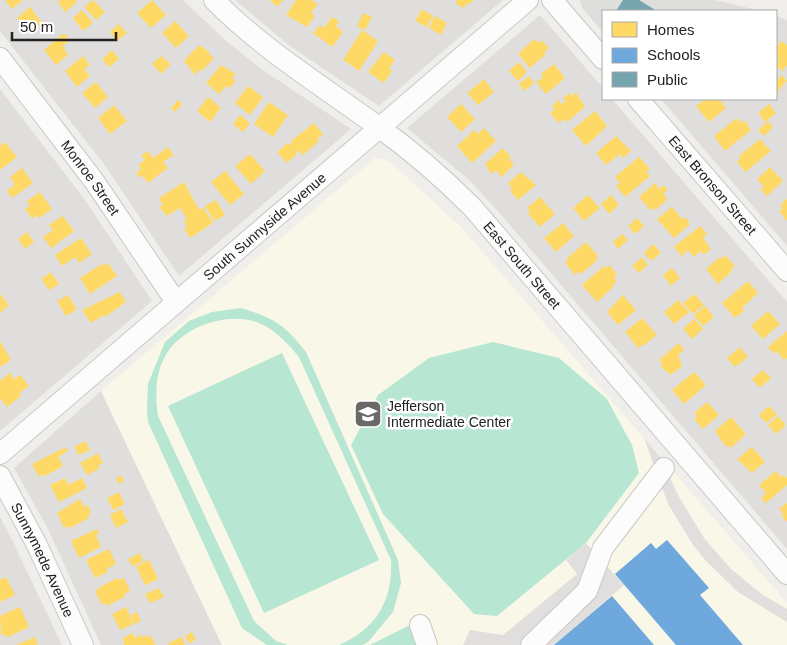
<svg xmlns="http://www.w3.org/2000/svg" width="787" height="645" viewBox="0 0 787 645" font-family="Helvetica,sans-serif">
<rect width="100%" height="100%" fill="#f0eeeb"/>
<path fill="#dfdedc" d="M0,0H183L225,40L260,68L351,129L179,276L106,167L0,31Z
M235,0H503L379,106L290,46Z
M712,0H715L761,11H709Z
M540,15L603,88V99H612L787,302V549L496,209L469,180L407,128Z
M776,16L787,20V246L661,99H776Z
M0,89L85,200L152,301L0,431Z
M101,391L222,645H101L48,529L14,468Z
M0,517L12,540L62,645H0Z"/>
<path fill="#f8f7e8" d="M375,158L389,161L461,227L787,603V645H222L101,391Z"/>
<path fill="#dededc" d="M580,0H712L709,11H603V32L582,8Z"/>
<path fill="#b7e6d2" d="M241,308C274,318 285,325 306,352L398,560L401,583L393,612L368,642L362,645H339C376,629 393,601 391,560L299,357C287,343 276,330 259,323C229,311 184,326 167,353C155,371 155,396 158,416L254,621L276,641L288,645H267L242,628L148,422L147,410L148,384L165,342L189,321L212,312Z
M493,342L559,358L607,399L632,445L639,473L586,543L497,616L474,614L383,514L351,445L378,395L429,358Z
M282,353L379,560L264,613L168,406Z
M410,625L419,645H370Z"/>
<path fill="#e0dfde" d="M644,438L661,458L678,495L704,538L731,569L763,595L787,609V622L738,592L706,561L693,545L668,504Z
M586,543L624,585L554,645H463L470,630L503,635L577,574L566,560Z"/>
<path fill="#ffd966" d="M5,0H23L12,9Z
M61,0H75L77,2L65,12L58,2Z
M93,0L105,12L96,20L84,7Z
M152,0L166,15L151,28L137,13Z
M270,0H283L277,7Z
M296,0H311L318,4L311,13L315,16L307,27L286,15Z
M457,0H473L470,4L467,3L464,8L455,3Z
M30,7L42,23L30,33L17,18Z
M422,9L433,16L427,27L415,21Z
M82,10L93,23L83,31L73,18Z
M363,13L372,17L365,30L357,26Z
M435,16L447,23L441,35L429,28Z
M332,17L339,21L336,26L343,32L332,47L313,33L320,25L324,28Z
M175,21L189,36L176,48L162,33Z
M119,24L127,33L117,41L110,32Z
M362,30L378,41L359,71L343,60Z
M64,33L70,40L63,46L68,55L56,65L44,50Z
M534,39L538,43L541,40L549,48L544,52L546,54L530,68L518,54Z
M781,41L787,45V65L783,71L776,66L779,58L776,55V48Z
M199,45L210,52L208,53L214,58L202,71L200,69L195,75L184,61Z
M112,50L119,59L109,67L102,59Z
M384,52L395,60L389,69L392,71L384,83L368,72Z
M83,56L90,65L84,69L90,76L77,87L65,71Z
M161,56L171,64L161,74L152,64Z
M519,62L527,72L518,81L509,71Z
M554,64L565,78L546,94L536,82L543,77L541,74Z
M221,65L236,74L232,78L236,81L229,88L226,86L219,94L206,83Z
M782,75L787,81L776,93V81Z
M529,76L534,83L524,91L519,84Z
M484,79L494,92L478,105L467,93Z
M96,82L108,97L95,108L82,93Z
M248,86L263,97L250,115L235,103Z
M576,92L585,107L567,122L564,119L559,123L550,113L555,109L552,106L559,100L562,104L566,101L563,98L569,93L572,96Z
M208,97L221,108L210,122L197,111Z
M706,99H719L726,108L709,122L696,106Z
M178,100L182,104L175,112L171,108Z
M269,102L288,115L273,137L254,124Z
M461,104L475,119L461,132L447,117Z
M769,104L776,113L765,122L758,113Z
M114,105L127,121L110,134L98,118Z
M595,111L607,126L586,146L572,130Z
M240,115L250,123L243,132L233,124Z
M737,118L741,123L744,120L751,130L725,151L714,136Z
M768,121L773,127L764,136L758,130Z
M314,123L323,134L317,139L319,141L303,155L298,150L296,152L297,154L287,163L277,152L288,143L290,145L292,143L291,141Z
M484,128L496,141L472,163L457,146L474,130L478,134Z
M616,136L631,151L623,158L620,154L606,165L596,153Z
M760,139L771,151L745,172L737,162L741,158L739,156Z
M5,142L17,157L0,170V146Z
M168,147L174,155L163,162L168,168L148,183L143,176L141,178L136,173L141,169L138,165L145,160L141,156L148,151L153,158Z
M503,148L511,157L509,159L514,165L501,177L496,170L491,174L485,164Z
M250,154L265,171L251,184L235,166Z
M639,157L650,169L646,171L650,176L625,197L616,186L620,183L615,177Z
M770,167L783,181L767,196L760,189L764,187L757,179Z
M22,168L33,183L12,198L7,191L15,184L10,177Z
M225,171L244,194L230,205L211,182Z
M521,172L536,185L518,200L510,191L512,189L508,183Z
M184,182L199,210L203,207L213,223L190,238L184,229L187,227L184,221L187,219L180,208L167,216L159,207L163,205L159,198Z
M655,183L659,189L664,185L668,190L664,193L667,200L655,210L654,208L650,210L639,197Z
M40,192L52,209L39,218L37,215L32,219L25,209L30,206L27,201Z
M588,195L600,208L584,221L573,208Z
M611,195L619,205L609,214L601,204Z
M540,197L555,214L540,227L528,214L530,212L527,208Z
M787,199V221L779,211L783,208L780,205Z
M216,200L225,215L214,221L205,206Z
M672,207L682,219L685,217L689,222V225L674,238L657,219Z
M63,216L74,231L51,248L43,237L53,230L49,225Z
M637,218L644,226L635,234L628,226Z
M563,223L574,236L556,252L544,238Z
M700,226L707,234L703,238L711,249L704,255L701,251L694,257L688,250L682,256L674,247Z
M27,232L34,242L25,249L18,239Z
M622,234L628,240L618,249L613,242Z
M81,238L92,254L79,263L75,257L62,266L55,255Z
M586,242L598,256L596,259L597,260L581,274L579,272L575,275L565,263L568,260L567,258Z
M653,244L661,253L651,261L644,253Z
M725,255L735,266L731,269L732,271L718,284L706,269L720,257L721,259Z
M642,257L648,265L639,273L632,266Z
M108,263L117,276L90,294L80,278L102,264L103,266Z
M609,265L617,274L614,277L617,281L613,284L614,286L597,302L582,285L604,266L606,268Z
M672,268L680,278L671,286L663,275Z
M51,272L59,284L49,290L41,279Z
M748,281L758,293L742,308L744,311L735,318L722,303Z
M120,292L126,302L105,317L104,315L91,323L82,310Z
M0,294L9,305L0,313Z
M694,294L704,305L693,314L683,303Z
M68,295L77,309L66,316L57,301Z
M623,295L636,310L618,325L607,312Z
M678,300L689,312L674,324L664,312Z
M705,306L714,317L703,326L694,316Z
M768,311L780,324L763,339L751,326Z
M642,318L657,335L643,346L642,345L638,348L625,332Z
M694,319L703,329L692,339L683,329Z
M787,331V358L784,360L777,351L774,354L768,347Z
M0,341L11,360L0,367Z
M679,343L684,350L678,355L682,366L671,375L661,367L663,365L659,360Z
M740,347L748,357L735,367L727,358Z
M763,370L771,378L760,388L752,379Z
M694,372L706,385L684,404L672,390Z
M10,373L14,379L20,375L29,386L19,393L21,396L7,407L0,398V381Z
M707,402L719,415L703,429L694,419L697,416L694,413Z
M769,406L777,415L766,423L759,415Z
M778,416L786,425L776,434L768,425Z
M731,417L746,434L731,448L728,445L726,447L715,431Z
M85,441L90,450L79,455L74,447Z
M752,447L765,462L752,473L737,459Z
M64,448L69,450L58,457L63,466L45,476L44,474L39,477L32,464Z
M98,453L103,463L98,465L100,468L87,475L80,463Z
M776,471L781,477L784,475L787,478V485L766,503L761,498L766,493L759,485Z
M121,475L124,481L119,484L116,478Z
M65,478L68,485L82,478L87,488L59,502L50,485Z
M119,492L125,504L113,510L107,498Z
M80,499L84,507L88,505L91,513L88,515L89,518L70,528L68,526L64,528L57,513Z
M787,503V522L781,515L783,513L779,509Z
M121,509L128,522L116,528L110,515Z
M97,529L99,534L96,535L101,547L79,558L71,541Z
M109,549L116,564L106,569L108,572L95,578L86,560Z
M140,553L143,561L132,566L128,559Z
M149,560L158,579L145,585L136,566Z
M6,577L15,595L0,602V580Z
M117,578L118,580L124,578L130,591L124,594L126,596L107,606L106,603L102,605L95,591L99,590L98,588Z
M159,588L164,597L150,603L145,594Z
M20,607L29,627L8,637L1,634L0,616Z
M126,607L134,624L120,630L112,614Z
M137,612L141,621L135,624L131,615Z
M192,632L196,640L189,643L185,636Z
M133,633L135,638L142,635L143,637L147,635L148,638L151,636L156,645H124L123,638Z
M35,637L38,645H16Z
M182,637L185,645H169L168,643Z"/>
<path fill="#6fa8dc" d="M667,540L709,588L700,595L743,645H676L615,574L651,543L656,549Z
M612,596L654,645H554Z"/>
<path fill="#76a5af" d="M623,0H639L657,11H616Z"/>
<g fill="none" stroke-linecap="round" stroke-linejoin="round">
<g stroke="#c9c8c7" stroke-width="22">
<g id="minor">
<path id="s1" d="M214,0C262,49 321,85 377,126C411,150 443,178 473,208L787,574"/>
<path d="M552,0L603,59"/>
<path id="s2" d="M0,58L94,181L176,302"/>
<path id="s3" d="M638,99L787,271"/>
<path id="s4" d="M0,454L528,0"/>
<path id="s5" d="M0,476L37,545L83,645"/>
<path d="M420,625L427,645"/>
<path d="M531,645L587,591L603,548L664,468"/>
</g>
</g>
<use href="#minor" stroke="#fdfcfc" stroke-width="20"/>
</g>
<defs>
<g id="school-square" transform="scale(1.4375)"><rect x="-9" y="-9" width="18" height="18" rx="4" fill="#6a6968" stroke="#fff"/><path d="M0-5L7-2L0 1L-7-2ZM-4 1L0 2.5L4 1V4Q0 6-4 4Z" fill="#fff"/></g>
</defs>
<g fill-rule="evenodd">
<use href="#school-square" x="368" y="414"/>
</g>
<g text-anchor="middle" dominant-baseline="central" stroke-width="5" stroke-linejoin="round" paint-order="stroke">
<g font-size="14" fill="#222" stroke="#fff">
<text stroke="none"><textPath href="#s2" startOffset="150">Monroe Street</textPath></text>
<text stroke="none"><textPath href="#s3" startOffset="114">East Bronson Street</textPath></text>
<text stroke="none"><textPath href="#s4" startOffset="349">South Sunnyside Avenue</textPath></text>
<text stroke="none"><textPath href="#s1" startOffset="408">East South Street</textPath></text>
<text stroke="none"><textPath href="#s5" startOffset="94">Sunnymede Avenue</textPath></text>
</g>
<g font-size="14" fill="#222" stroke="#fff" text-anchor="start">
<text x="387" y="406">Jefferson<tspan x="387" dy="16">Intermediate Center</tspan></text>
</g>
</g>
<rect x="602" y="10" width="175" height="90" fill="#ffffff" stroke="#a7a7a7"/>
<rect x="612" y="22" width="25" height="15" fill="#ffd966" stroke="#a7a7a7"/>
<text x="647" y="35" font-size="15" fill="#222222">Homes</text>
<rect x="612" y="48" width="25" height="15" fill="#6fa8dc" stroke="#a7a7a7"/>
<text x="647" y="60" font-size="15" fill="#222222">Schools</text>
<rect x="612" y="72" width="25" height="15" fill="#76a5af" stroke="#a7a7a7"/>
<text x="647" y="85" font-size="15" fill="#222222">Public</text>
<path d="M12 32v8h104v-8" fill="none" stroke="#222222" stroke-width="2.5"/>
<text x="20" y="32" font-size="15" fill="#222222" stroke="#ffffff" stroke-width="4" paint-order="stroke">50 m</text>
</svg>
